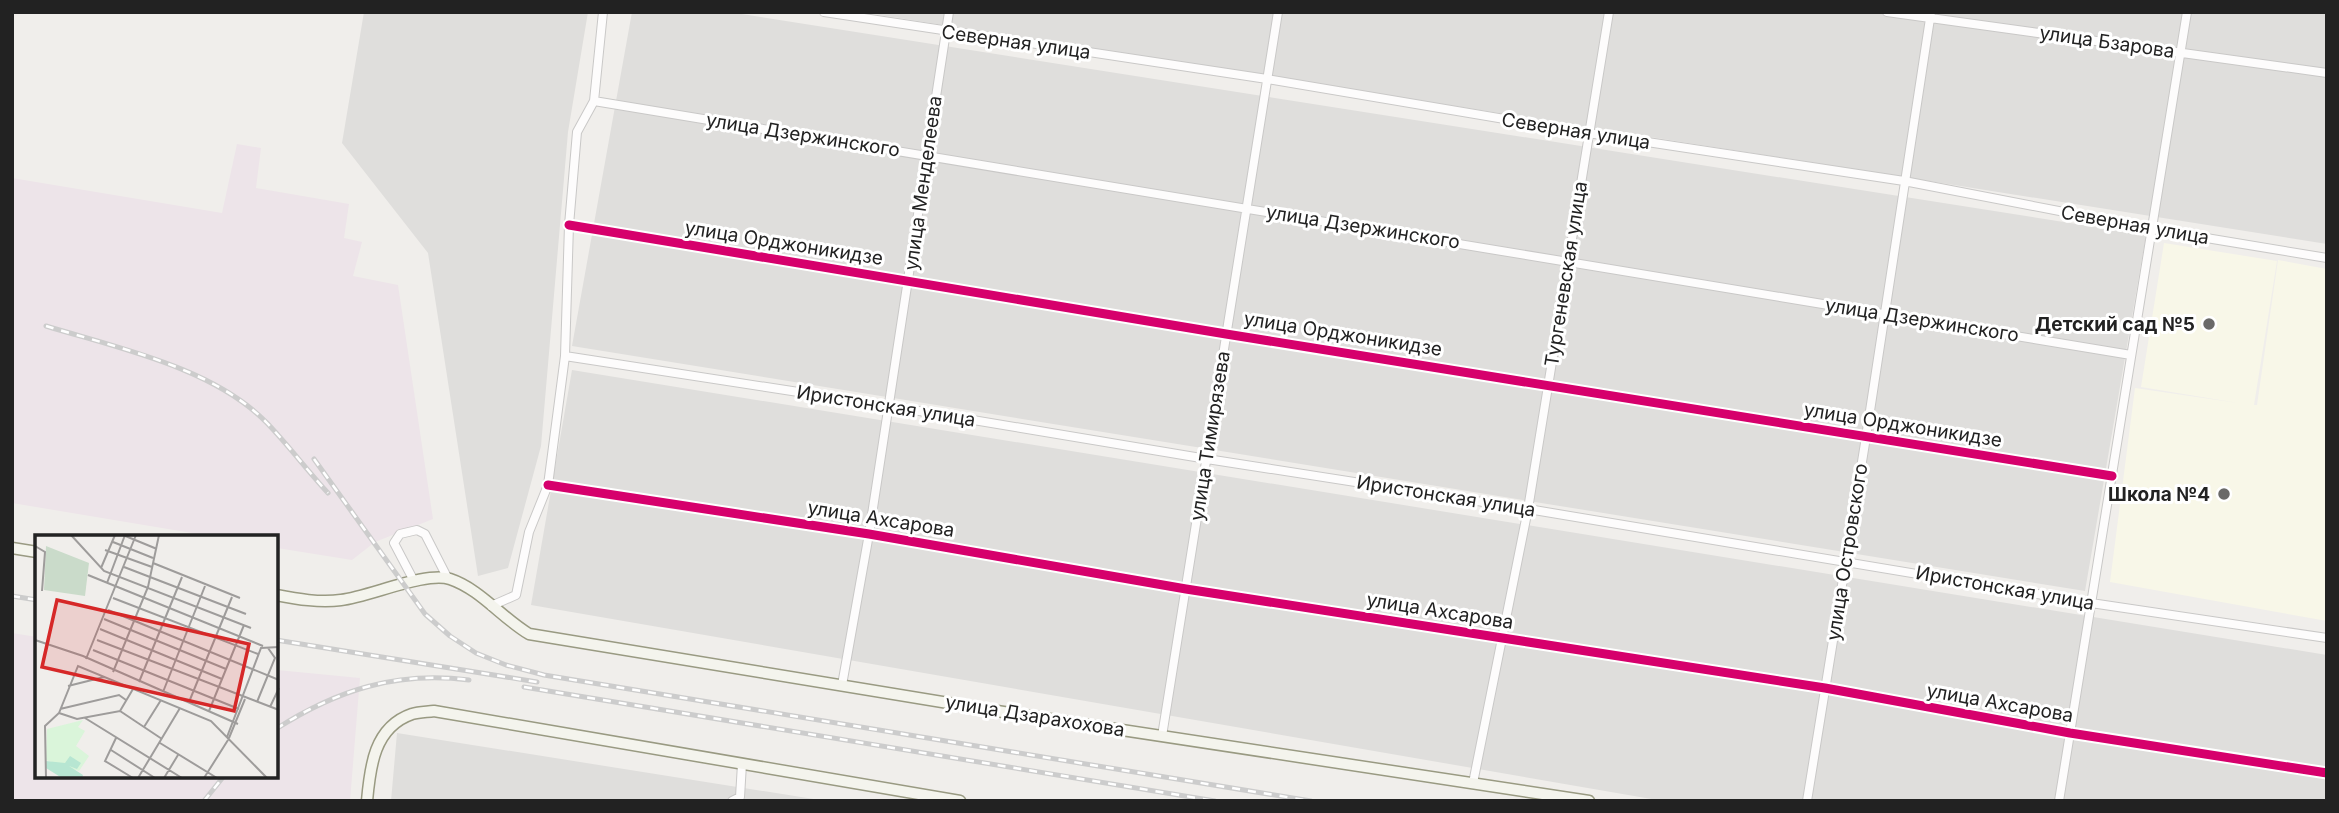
<svg xmlns="http://www.w3.org/2000/svg" width="2339" height="813" viewBox="0 0 2339 813" font-family="Inter,sans-serif">
<rect width="100%" height="100%" fill="#f0eeeb"/>
<path fill="#dfdedc" d="M364,12H588L568,132L541,446L508,568L478,576L428,253L342,143Z
M632,12H729L2146,235L2085,591L572,346Z
M861,12H2327V244Z
M572,370L2327,655V801H1663L531,605Z
M397,733L826,801H391Z"/>
<path fill="#ede4e9" d="M237,144L261,148L256,188L349,204L344,238L362,242L353,276L398,285L433,519L375,542L352,560L277,548L276,536H210L12,503V178L222,213Z
M12,633L37,637V776H276L277,670L360,678L350,801H12Z"/>
<path fill="#f8f7e8" d="M2164,243L2277,261L2254,405H2257L2278,260L2327,269V621L2110,582L2135,388L2238,403L2141,387Z"/>
<g fill="none" stroke-linecap="round" stroke-linejoin="round">
<g stroke="#c9c8c7" stroke-width="10">
<path id="street" d="M824,12L1267,79L1588,133L1904,181L2152,229L2327,258
M1887,12L2327,73
M594,101L2131,355
M569,225L1226,334L2112,476
M565,356L889,406L1207,459L1528,509L2091,603L2327,638
M548,485L869,534L1186,589L1825,688L2070,733L2327,773
M414,581L394,543L400,534L417,530L425,534L447,577
M491,606L516,595L529,532L548,485L565,356L569,225L577,132L594,101L603,12
M842,685L869,534L949,12
M1162,736L1278,12
M1473,783L1528,509L1609,12
M732,801L740,797L742,764
M1807,801L1866,437L1931,12
M2059,801L2187,12"/>
</g>
<g stroke="#999a82" stroke-width="13">
<path id="secondary" d="M12,548L37,552
M276,595C297,599 320,603 341,600C369,597 426,571 450,579C480,589 502,618 529,634L997,711L1589,801
M367,801C370,767 374,727 412,714C419,712 427,712 434,711L960,801"/>
</g>
<use href="#street" stroke="#fdfcfc" stroke-width="8"/>
<use href="#secondary" stroke="#f4f4ed" stroke-width="10"/>
<g stroke="#ccc" stroke-width="5">
<path id="rail" d="M46,326C118,348 214,368 267,423C288,445 307,470 328,493
M314,459L425,614L450,636L476,653L506,665L544,675L1311,801
M12,596L37,600
M276,640L537,682
M524,687L1215,801
M276,729C337,690 396,671 469,680
M204,801L224,776"/>
</g>
<use href="#rail" stroke="#fff" stroke-width="2.5" stroke-dasharray="8" stroke-linecap="butt"/>
<g stroke="#fff" stroke-width="13">
<path id="cycleway" d="M569,225L1226,334L2112,476
M548,485L869,534L1186,589L1825,688L2070,733L2327,773"/>
</g>
<use href="#cycleway" stroke="#d6006c" stroke-width="9"/>
</g>
<g fill="#6a6968" stroke="#fff" stroke-width="2.5">
<circle cx="2209" cy="324" r="7"/>
<circle cx="2224" cy="494" r="7"/>
</g>
<g text-anchor="middle" dominant-baseline="central" stroke-width="6" stroke-linejoin="round" paint-order="stroke">
<g font-size="19" fill="#222" stroke="#fff">
<text transform="translate(1016 42) rotate(8)">Северная улица</text>
<text transform="translate(2107 42) rotate(8)">улица Бзарова</text>
<text transform="translate(1576 131) rotate(9)">Северная улица</text>
<text transform="translate(803 135) rotate(9)">улица Дзержинского</text>
<text transform="translate(923 183) rotate(-82)">улица Менделеева</text>
<text transform="translate(2135 225) rotate(10)">Северная улица</text>
<text transform="translate(1363 227) rotate(9)">улица Дзержинского</text>
<text transform="translate(784 243) rotate(9)">улица Орджоникидзе</text>
<text transform="translate(1566 274) rotate(-81)">Тургеневская улица</text>
<text transform="translate(1922 320) rotate(9)">улица Дзержинского</text>
<text transform="translate(1343 334) rotate(9)">улица Орджоникидзе</text>
<text transform="translate(886 406) rotate(9)">Иристонская улица</text>
<text transform="translate(1903 425) rotate(9)">улица Орджоникидзе</text>
<text transform="translate(1210 436) rotate(-81)">улица Тимирязева</text>
<text transform="translate(1446 496) rotate(9)">Иристонская улица</text>
<text transform="translate(881 519) rotate(9)">улица Ахсарова</text>
<text transform="translate(1847 552) rotate(-81)">улица Островского</text>
<text transform="translate(2005 588) rotate(10)">Иристонская улица</text>
<text transform="translate(1440 611) rotate(9)">улица Ахсарова</text>
<text transform="translate(2000 703) rotate(10)">улица Ахсарова</text>
<text transform="translate(1035 716) rotate(9)">улица Дзарахохова</text>
</g>
<g font-size="19" font-weight="bold" fill="#222" stroke="#fff" text-anchor="end">
<text x="2195" y="324">Детский сад №5</text>
<text x="2210" y="494">Школа №4</text>
</g>
</g>
<g transform="translate(35 535)">
<rect width="243" height="243" fill="#f0eeeb"/>
<path d="M11,11L54,28L50,61L9,55Z" fill="#cadbca"/>
<path d="M48,185L43,192L50,196L41,211L54,221L44,236L11,225L12,194Z" fill="#daf5da"/>
<path d="M35,221L46,228L42,234L34,231L48,240L47,243H27L11,233V226L30,228Z" fill="#b7e6d2"/>
<path fill="none" stroke="#9e9c9b" stroke-width="2" d="M36,0L69,36L216,93M88,0L122,14M78,7L118,23M0,11L10,17L7,56M70,15L117,32M118,28L205,63M89,32L211,79M66,33L80,0M53,40L228,111M72,48L90,0M78,63L223,119M73,75L244,145M69,84L191,134M65,94L187,144M0,105L48,121L203,189M62,105L244,175M58,115L204,174M51,124L101,0M78,137L113,52L124,0M104,147L147,42M33,151L69,142M128,157L170,51M154,167L197,62M222,167L240,123L233,113M235,172L244,153M25,174L84,160L91,165M85,176L98,154M174,176L209,90M24,178L42,184L85,176L127,204M50,183L147,243M109,192L126,165M192,202L226,113L244,112M81,203L70,226L98,243M194,203L210,164M125,208L182,243M76,215L120,243M11,243L10,191L24,178L43,131L176,186L232,243M103,243L145,173M129,243L143,220M169,243L193,205"/>
<path fill="#d62828" fill-opacity="0.15" stroke="#d62828" stroke-width="3.5" d="M22,65L214,109L199,176L7,132Z"/>
<rect width="243" height="243" fill="none" stroke="#222" stroke-width="3.5"/>
</g>
<rect width="2339" height="813" fill="none" stroke="#222222" stroke-width="28"/>
</svg>
